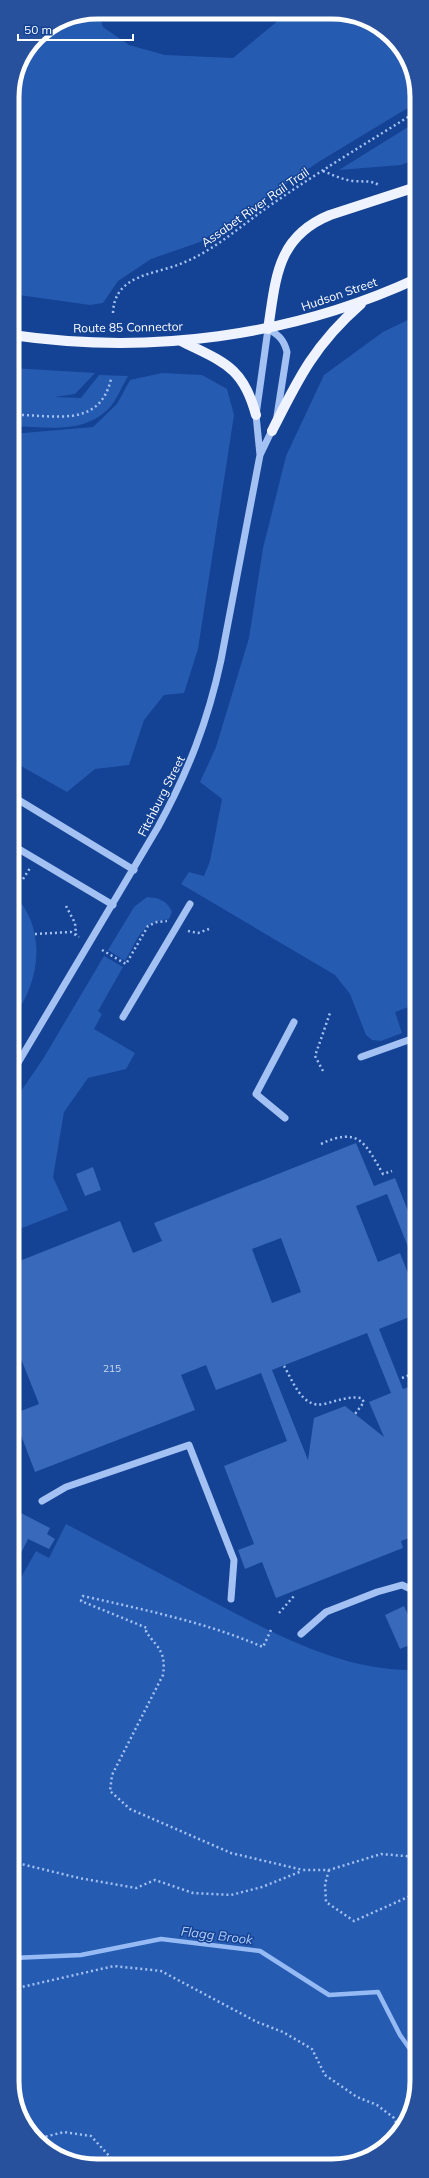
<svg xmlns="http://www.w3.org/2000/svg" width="429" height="2178" viewBox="0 0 429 2178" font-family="Mulish,sans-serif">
<rect width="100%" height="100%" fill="#144294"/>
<path fill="#265bb2" d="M98,12L103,27L129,45L165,55L233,58L280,19L283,13L349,14L396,41L416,86V103L320,161L200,242L151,259L118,281L103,303L90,305L12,294V92L19,64L37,37L65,18Z
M416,122V159L401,165L339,170Z
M416,316L417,1004L395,1012L402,1033L381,1041L372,1040L366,1035L350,994L335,975L181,884L189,872L204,876L210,861L222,799L200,782L216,747L249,638L263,548L286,456L324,375L383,332Z
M12,368L95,373L75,394L54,397L81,398L99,375L128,376C122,386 118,397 111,406C86,435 46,427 12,426Z
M162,373L202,375L227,389L234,415L198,649L184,693L164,695L144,720L129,765L95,769L67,792L12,761V434L93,427L117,404L130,380Z
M12,892C48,928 41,982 12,1019Z
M147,897C159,898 167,900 172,912L169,919C140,922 139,938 125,961L108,950L134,907Z
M104,956L123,967L98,1011L102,1014L94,1029L135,1053L126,1069L88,1078L64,1112L53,1177L68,1210L12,1232L15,1211L21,1194L12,1176V1104L43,1059Z
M66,1524C113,1549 160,1573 206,1598C272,1632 340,1672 417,1670V2086L396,2137L370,2157L343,2165L80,2164L33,2137L13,2092V1577L19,1581L36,1551L49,1558Z"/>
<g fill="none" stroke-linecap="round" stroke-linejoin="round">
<path stroke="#96baf4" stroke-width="4.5" d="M13,1958L81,1955L161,1939L260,1951L329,1995L378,1992L400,2035L417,2059"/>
</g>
<path fill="#3869ba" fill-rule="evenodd" d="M356,1143L374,1186L395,1178L417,1234L416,1267L387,1194L356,1206L378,1262L400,1253L417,1296V1314L379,1329L403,1389L417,1384V1535L401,1541L403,1548L276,1598L262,1562L245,1569L238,1550L254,1544L224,1466L287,1441L261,1373L216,1390L206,1365L181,1375L195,1410L35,1472L13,1414L39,1404L12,1336V1264L120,1221L133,1253L162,1241L154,1223ZM281,1238L301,1292L272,1303L252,1249ZM367,1333L391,1393L369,1402L384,1437L345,1406L314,1418L308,1460L272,1370Z
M93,1167L101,1190L85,1196L76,1174Z
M21,1513L50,1528L47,1534L55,1539L49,1549L28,1539L13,1569V1517L18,1520Z
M404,1606L417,1634V1642L400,1649L385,1615Z"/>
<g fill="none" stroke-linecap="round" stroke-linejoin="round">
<path stroke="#a3c1f2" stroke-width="2.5" stroke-dasharray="2 3" stroke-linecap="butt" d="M323,171C333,175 343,180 354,181C364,182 370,180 379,185
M113,313C114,282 140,276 165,269C210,257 240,225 278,200C323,169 370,141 416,112
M12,415C52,414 99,430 111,379
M12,864L15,859
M23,879L30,868
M66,906L75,923L76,935
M188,931L198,933L209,929
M35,934L71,932L79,937
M102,950L126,964L148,926L157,922L167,921
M323,1071L315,1056L330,1013
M321,1144C359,1126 365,1143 383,1174L392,1171
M284,1366C293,1381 302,1409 324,1404C337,1401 348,1396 361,1398L364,1402L355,1414
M402,1378L417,1372
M414,1559L417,1557
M279,1613L294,1596
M271,1630L263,1647C205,1622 145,1610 83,1596L81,1601L147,1628L146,1632C159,1649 166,1652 163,1675L112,1775L110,1791L130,1809L231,1853L303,1870H329L381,1854L417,1857
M13,1862L79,1878L136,1888L155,1880L193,1893L231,1895L262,1887L302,1871
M329,1870L325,1884L326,1902L354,1921L417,1893
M13,1989L114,1966L161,1971L257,2022L283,2032L312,2049L325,2075L357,2097L377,2105L394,2118L399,2129
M36,2139L64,2132L91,2136L111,2158L123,2164"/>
<path stroke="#a3c1f2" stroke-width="7" d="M260,455L256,415L268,329C279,335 284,340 287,352L277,416
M12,796L134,870
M12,845L113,905
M123,1017L190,904
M361,1057L417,1037
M12,1073L158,827C188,772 208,721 221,660L260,455L273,428
M285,1118L256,1094L294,1022
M42,1501L66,1487L189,1445L234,1560L231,1599
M301,1634L326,1612L377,1592L402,1585L415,1591L417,1594"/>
<path stroke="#eef3ff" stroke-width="10" d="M268,329C276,279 276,237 330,215L416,187
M12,335C150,355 290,337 416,279
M181,341C223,362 243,366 256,415
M272,431C298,379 315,344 361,304"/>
</g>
<g text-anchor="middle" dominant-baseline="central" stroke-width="3" stroke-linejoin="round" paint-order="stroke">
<g font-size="10" fill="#cddaee">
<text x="112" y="1368">215</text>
</g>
<g font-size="12" fill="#fff" stroke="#144294">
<text transform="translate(255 207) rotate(-35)">Assabet River Rail Trail</text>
<text transform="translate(339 294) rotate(-19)">Hudson Street</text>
<text transform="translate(128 327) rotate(-1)">Route 85 Connector</text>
<text transform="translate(161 796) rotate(-63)">Fitchburg Street</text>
</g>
<g font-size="13" font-style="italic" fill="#b0cbf8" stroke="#144294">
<text transform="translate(217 1935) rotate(7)">Flagg Brook</text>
</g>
</g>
<path d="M0 0H429V2178H0ZM97 19H332A78 78 0 0 1 410 97V2081A78 78 0 0 1 332 2159H97A78 78 0 0 1 19 2081V97A78 78 0 0 1 97 19Z" fill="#27519d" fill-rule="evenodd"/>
<path fill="none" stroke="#fff" stroke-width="5" d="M97 19H332A78 78 0 0 1 410 97V2081A78 78 0 0 1 332 2159H97A78 78 0 0 1 19 2081V97A78 78 0 0 1 97 19Z"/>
<path d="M18 34v6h115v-6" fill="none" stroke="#ffffff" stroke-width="2"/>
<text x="24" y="34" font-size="12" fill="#ffffff" stroke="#144294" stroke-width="3" paint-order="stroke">50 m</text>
</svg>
